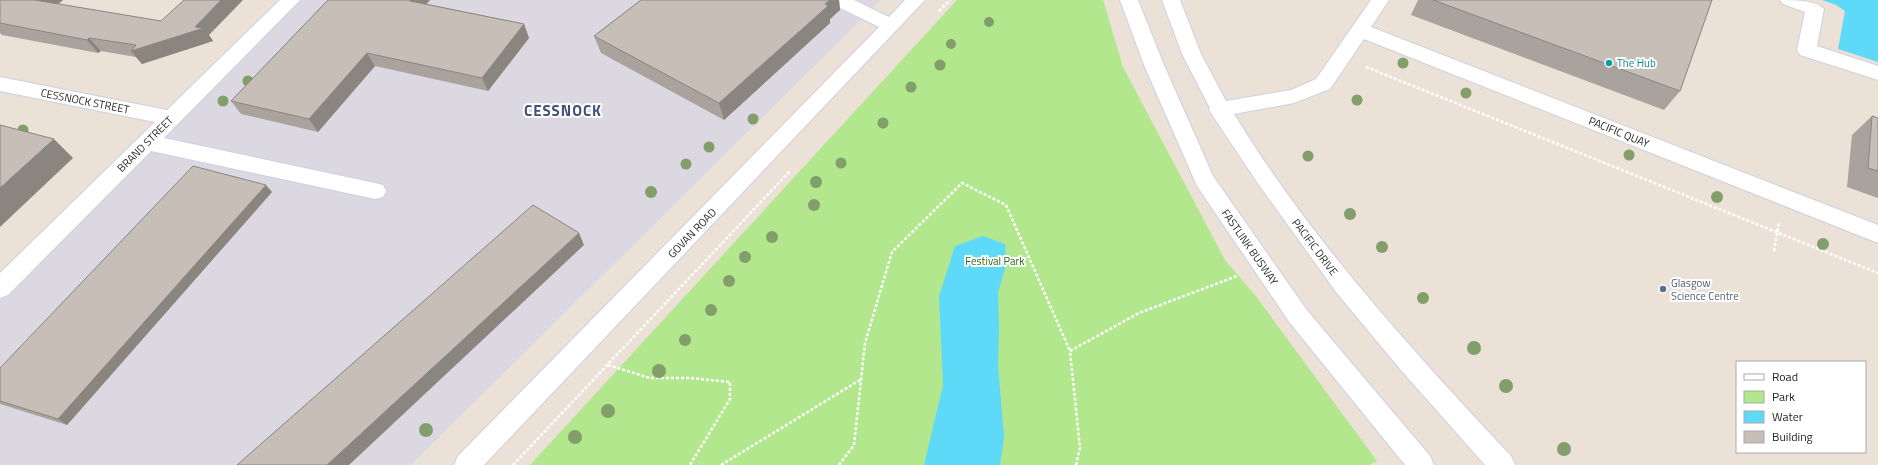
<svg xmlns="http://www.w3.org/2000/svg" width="1878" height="465" viewBox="0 0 1878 465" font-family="'Titillium Web',sans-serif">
<rect width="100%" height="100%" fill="#ebe1d6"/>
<path fill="#dbd8e2" d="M301,0H881L411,465H0V300Z"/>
<path fill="#b2e78d" d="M957,0H1103L1123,67L1225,260L1255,295L1377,461L1369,465H530Z"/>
<path fill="#5fd9f8" d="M1822,0H1878V62L1838,49L1845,11L1836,5Z
M983,236L1005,244L1006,265L998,293L999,329L998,364L1004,437L1000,465H924L943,385L939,296L955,246Z"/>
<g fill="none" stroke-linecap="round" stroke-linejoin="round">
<g stroke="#ccd1e2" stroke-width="2">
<path id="minor" d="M280,0H300L164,138L375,183L383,185L386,191L383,197L375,199L151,151L8,295L0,298V273L155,122L0,91V77L167,110Z
M829,0H854L889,17L905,0H925L484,465H454L458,456L879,27L832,4Z
M1120,0H1138L1164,65L1213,176L1306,309L1430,456L1434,465H1405L1290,323L1197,186L1144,65Z
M1162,0H1180L1201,54L1226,101L1291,90L1316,79L1371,0H1389L1371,27L1878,225V243L1364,39L1330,89L1294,103L1234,114C1311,240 1411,349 1511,456L1515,465H1485L1400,369L1336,292L1257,182L1209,110L1210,108L1182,54Z
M1780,0C1793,0 1816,0 1824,9L1817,46L1878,66V80L1800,55L1797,50L1805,12L1783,4Z"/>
</g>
<path stroke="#fff" stroke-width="2.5" stroke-dasharray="3 2" stroke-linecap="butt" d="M939,11L950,0
M1366,67L1878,273
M1774,251L1779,222
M608,365L650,378H690L730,382V399L690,465
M513,465L790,171
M721,465L860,380
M839,465L854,445L865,343L892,252L962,183L1006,205L1070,351
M1076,465L1080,448L1070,351L1139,313L1237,276"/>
<use href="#minor" fill="#fff" fill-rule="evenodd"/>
</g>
<g fill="#819e6b">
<circle cx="989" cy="22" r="5"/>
<circle cx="951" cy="44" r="5"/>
<circle cx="1403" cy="63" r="5.5"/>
<circle cx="940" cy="65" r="5.5"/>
<circle cx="248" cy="81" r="5.5"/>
<circle cx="911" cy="87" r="5.5"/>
<circle cx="1466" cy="93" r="5.5"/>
<circle cx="1357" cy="100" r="5.5"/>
<circle cx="223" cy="101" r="5.5"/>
<circle cx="753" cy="119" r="5.5"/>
<circle cx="883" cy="123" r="5.5"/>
<circle cx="23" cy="130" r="5.5"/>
<circle cx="709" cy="147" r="5.5"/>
<circle cx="1629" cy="155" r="5.5"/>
<circle cx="1308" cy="156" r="5.5"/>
<circle cx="841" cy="163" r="5.5"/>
<circle cx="686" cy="164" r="5.5"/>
<circle cx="816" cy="182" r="6"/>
<circle cx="651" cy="192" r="6"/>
<circle cx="1717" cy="197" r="6"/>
<circle cx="814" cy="205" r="6"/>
<circle cx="1350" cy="214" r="6"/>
<circle cx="772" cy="237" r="6"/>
<circle cx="1823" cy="244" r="6"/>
<circle cx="1382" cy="247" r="6"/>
<circle cx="745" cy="257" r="6"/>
<circle cx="729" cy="281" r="6"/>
<circle cx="1423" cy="298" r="6"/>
<circle cx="711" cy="310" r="6"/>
<circle cx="685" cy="340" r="6"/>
<circle cx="1474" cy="348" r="7"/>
<circle cx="659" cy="371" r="7"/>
<circle cx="1506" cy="386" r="7"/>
<circle cx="608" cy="411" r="7"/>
<circle cx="426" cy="430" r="7"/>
<circle cx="575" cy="437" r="7"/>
<circle cx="1564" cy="449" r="7"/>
</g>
<path fill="#aaa39d" d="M0,0H63L58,4L209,35L213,41L142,64L136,57L101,51L98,53L2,35L0,33Z
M328,0H430L426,4L524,24L529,38L488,91L375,66L318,132L241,114L231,101Z
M641,0H839L840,10L830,19V23L724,120L601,53L594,36Z
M1418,0H1712L1680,91L1664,110L1411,15Z
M1872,116L1878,118V198L1847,187L1852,135Z
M272,192L67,425L0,404V368Z"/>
<path fill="#8b8580" d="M36,0H63L47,14Z
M221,0H243L209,35L213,41L142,64L131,51L195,27Z
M411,0H430L417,14L410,1Z
M830,0H839L840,10L830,19V23L724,120L719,103Z
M524,24L529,38L488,91L482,78Z
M89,38L101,51L98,53L87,40Z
M367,53L375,66L318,132L309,119Z
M54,139L73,158L0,227V188Z
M266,185L272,192L67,425L58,419Z
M579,233L584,245L349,465H327Z"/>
<path fill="#c6beb7" stroke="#8b8580" d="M0,0H36H35L161,21L184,0H221L195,27L204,28L131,51L136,45L89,38L87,40L0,23Z
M328,0H411L410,1L524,24L482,78L367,53L309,119L231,101Z
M641,0H830L825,4L828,6L719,103L594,36Z
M1433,0H1712L1680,91Z
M1872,116L1878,118V171L1868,168Z
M0,125L54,139L0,188Z
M193,166L266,185L58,419L0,401V368Z
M533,205L579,233L327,465H237Z"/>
<circle fill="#0f9aa8" stroke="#fff" stroke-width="1.5" cx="1609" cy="63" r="4"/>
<circle fill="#5c6f8a" stroke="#fff" stroke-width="1.5" cx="1663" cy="289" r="4"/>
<g text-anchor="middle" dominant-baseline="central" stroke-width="4" stroke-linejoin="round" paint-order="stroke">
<g font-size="11" fill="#0d838f" stroke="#fff" text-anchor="start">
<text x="1617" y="63">The Hub</text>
</g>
<g font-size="11" fill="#272727" stroke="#fff">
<text transform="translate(85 101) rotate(11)">CESSNOCK STREET</text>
<text transform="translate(1619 132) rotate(22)">PACIFIC QUAY</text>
<text transform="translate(145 144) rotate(-45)">BRAND STREET</text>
<text transform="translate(692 233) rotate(-46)">GOVAN ROAD</text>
<text transform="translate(1250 247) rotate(55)">FASTLINK BUSWAY</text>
<text transform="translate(1315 247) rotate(53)">PACIFIC DRIVE</text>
</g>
<g font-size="11" fill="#2a6813" stroke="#fff">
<text x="995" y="261">Festival Park</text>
</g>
<g font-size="11" fill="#4e5e75" stroke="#fff" text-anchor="start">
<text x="1671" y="283">Glasgow<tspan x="1671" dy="13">Science Centre</tspan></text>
</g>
<g font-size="15" font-weight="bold" letter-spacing="1" fill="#44527a" stroke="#fff">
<text x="563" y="110">CESSNOCK</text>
</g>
</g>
<rect x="1736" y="361" width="130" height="92" fill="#ffffff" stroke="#a9a9a9"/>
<rect x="1744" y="374" width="20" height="6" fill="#ffffff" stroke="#a9a9a9"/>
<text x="1772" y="381" font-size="12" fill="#272727">Road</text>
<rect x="1744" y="391" width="20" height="12" fill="#b2e78d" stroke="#a9a9a9"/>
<text x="1772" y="401" font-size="12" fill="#272727">Park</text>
<rect x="1744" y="411" width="20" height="12" fill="#5fd9f8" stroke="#a9a9a9"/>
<text x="1772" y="421" font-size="12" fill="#272727">Water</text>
<rect x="1744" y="431" width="20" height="12" fill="#c6beb7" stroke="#a9a9a9"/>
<text x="1772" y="441" font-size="12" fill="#272727">Building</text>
</svg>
